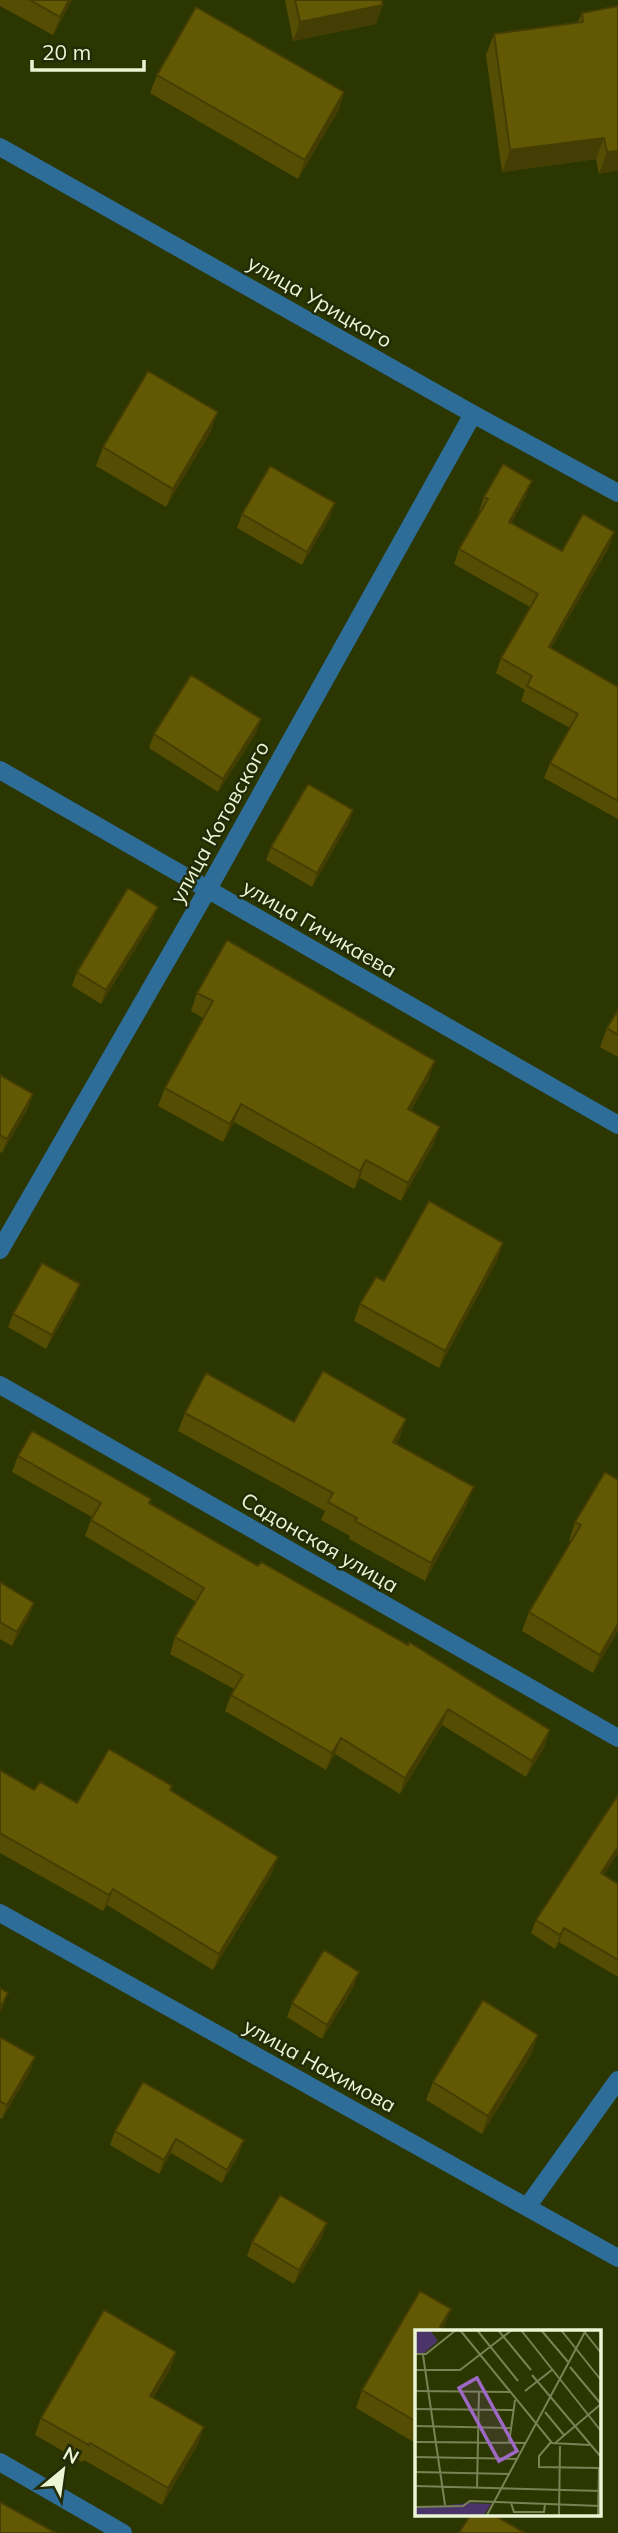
<svg xmlns="http://www.w3.org/2000/svg" width="618" height="2533" viewBox="0 0 618 2533" font-family="Mulish,sans-serif">
<rect width="100%" height="100%" fill="#2b3600"/>
<g fill="none" stroke-linecap="round" stroke-linejoin="round">
<path stroke="#2d6d97" stroke-width="18" d="M0,147L473,414L618,493
M0,770L618,1125
M0,1250L208,889L473,414
M0,1385L618,1738
M0,1913L618,2258
M527,2207L618,2080
M0,2462L123,2533"/>
</g>
<path fill="#554d04" d="M0,0H72L53,35L0,6Z
M285,0H382L376,24L293,41Z
M582,13L618,170L599,174L596,159L502,172L486,55L494,34L578,22Z
M157,75L344,92L338,111L298,179L150,93Z
M211,431L166,507L96,466L103,447Z
M526,496L511,523L562,551L609,547L551,648L618,687V819L544,778L550,763L570,728L521,701L525,690L496,673L501,658L530,607L454,564L459,549L480,512H479L484,497Z
M242,514L330,517L302,565L237,528Z
M261,719L256,733L218,792L149,748L154,734Z
M353,810L348,824L312,887L266,860L271,847Z
M153,920L101,1004L72,986L77,972Z
M197,993L428,1080L411,1110L440,1127L433,1145L401,1201L360,1178L354,1189L234,1122L223,1142L158,1106L165,1088L203,1018L191,1011Z
M618,1010V1057L600,1047L607,1028Z
M0,1075L33,1094L28,1108L2,1153L0,1152Z
M503,1243L497,1260L439,1368L354,1321L360,1304Z
M75,1298L46,1349L8,1327L13,1314Z
M185,1413L294,1422L400,1437L396,1443L467,1505L425,1581L349,1539L350,1536L321,1520L325,1511L178,1431Z
M18,1456L149,1503L545,1746L526,1777L442,1725L400,1794L335,1754L326,1770L225,1711L231,1695L234,1689L170,1654L175,1637L196,1602L85,1536L92,1517L12,1472Z
M618,1480V1631L593,1673L522,1631L529,1612L571,1542L569,1541L575,1522Z
M0,1582L29,1616L12,1646L0,1639Z
M0,1770L34,1790L77,1803L172,1786L170,1790L272,1873L213,1970L107,1905L103,1911L0,1853Z
M618,1795V1853L603,1875L618,1884V1977L559,1942L555,1949L531,1933L536,1920Z
M354,1986L322,2039L287,2017L292,2003Z
M0,2037L35,2057L30,2071L2,2119L0,2118Z
M532,2053L482,2134L426,2100L433,2082Z
M143,2082L239,2154L222,2183L171,2153L159,2174L110,2145L115,2131Z
M327,2223L322,2237L294,2284L247,2256L252,2242Z
M417,2332V2444L356,2408L362,2390Z
M176,2352L170,2369L153,2398L198,2444L162,2505L84,2460L82,2462L35,2435L41,2418Z"/>
<path fill="#453e04" d="M69,0H72L53,35L60,17Z
M383,5L376,24L293,41L300,22Z
M344,92L338,111L298,179L305,160Z
M604,138L596,159L502,172L510,150Z
M618,151V170L599,174L607,152Z
M218,412L211,431L166,507L173,489Z
M532,481L526,496L504,537L509,522Z
M335,503L330,517L302,565L307,552Z
M614,532L609,547L543,662L549,647Z
M261,719L256,733L218,792L223,779Z
M353,810L348,824L312,887L317,873Z
M158,907L153,920L101,1004L106,990Z
M435,1061L428,1080L402,1127L408,1109Z
M33,1094L28,1108L2,1153L7,1139Z
M241,1104L234,1122L223,1142L230,1124Z
M440,1127L433,1145L401,1201L408,1183Z
M366,1160L360,1178L354,1189L360,1171Z
M503,1243L497,1260L439,1368L445,1351Z
M80,1284L75,1298L46,1349L52,1335Z
M406,1419L400,1437L387,1460L393,1442Z
M474,1487L467,1505L425,1581L431,1563Z
M34,1603L29,1616L12,1646L17,1632Z
M618,1624V1631L593,1673L600,1655Z
M448,1709L442,1725L400,1794L405,1778Z
M550,1730L545,1746L526,1777L532,1761Z
M341,1738L335,1754L326,1770L332,1753Z
M618,1847V1853L596,1887L601,1873Z
M278,1857L272,1873L213,1970L219,1954Z
M113,1889L107,1905L103,1911L109,1895Z
M564,1928L559,1942L555,1949L560,1935Z
M359,1972L354,1986L322,2039L327,2025Z
M8,1993L3,2007L0,2013V2008Z
M538,2035L532,2053L482,2134L488,2116Z
M35,2057L30,2071L2,2119L7,2105Z
M176,2139L171,2153L159,2174L164,2160Z
M244,2140L239,2154L222,2183L227,2170Z
M327,2223L322,2237L294,2284L299,2270Z
M451,2309L444,2327L441,2332L440,2327Z
M176,2352L170,2369L144,2413L150,2396Z
M204,2427L198,2444L162,2505L168,2488Z"/>
<path fill="#635905" stroke="#453e04" stroke-width="2" d="M30,0H69L60,17Z
M295,0H382L383,5L300,22Z
M618,6V151L607,152L604,138L510,150L494,34L583,22L582,13Z
M196,7L344,92L305,160L157,75Z
M148,371L218,412L173,489L103,447Z
M503,464L532,481L509,522L562,551L583,514L614,532L549,647L618,687V801L550,763L578,714L527,686L532,676L501,658L538,594L459,549L488,499L484,497Z
M270,466L335,503L307,552L242,514Z
M191,675L261,719L223,779L154,734Z
M308,784L353,810L317,873L271,847Z
M128,888L158,907L106,990L77,972Z
M227,940L435,1061L408,1109L440,1127L408,1183L366,1160L360,1171L241,1104L230,1124L165,1088L213,1001L197,993Z
M618,1010V1035L607,1028Z
M0,1075L33,1094L7,1139L0,1135Z
M429,1201L503,1243L445,1351L360,1304L376,1277L384,1281Z
M42,1263L80,1284L52,1335L13,1314Z
M323,1371L406,1419L393,1442L474,1487L431,1563L355,1521L357,1518L328,1502L333,1493L185,1413L206,1373L294,1422Z
M32,1431L151,1499L149,1503L258,1566L261,1562L408,1645L409,1642L550,1730L532,1761L448,1709L405,1778L341,1738L332,1753L231,1695L243,1675L175,1637L204,1588L91,1520L101,1503L18,1456Z
M605,1472L618,1480V1624L600,1655L529,1612L581,1525L575,1522Z
M0,1582L34,1603L17,1632L0,1622Z
M109,1749L172,1786L170,1790L278,1857L219,1954L113,1889L109,1895L0,1833V1770L34,1790L40,1782L77,1803Z
M618,1795V1847L601,1873L618,1884V1960L564,1928L560,1935L536,1920Z
M324,1950L359,1972L327,2025L292,2003Z
M0,1988L8,1993L0,2008Z
M483,2000L538,2035L488,2116L433,2082Z
M0,2037L35,2057L7,2105L0,2101Z
M143,2082L244,2140L227,2170L176,2139L164,2160L115,2131Z
M280,2195L327,2223L299,2270L252,2242Z
M420,2291L451,2309L440,2327L449,2332H417V2422L362,2390Z
M104,2310L176,2352L150,2396L204,2427L168,2488L90,2443L89,2445L41,2418Z
M0,2502L56,2533H0Z
M471,2514H492L525,2533H459Z"/>
<g text-anchor="middle" dominant-baseline="central" stroke-width="5" stroke-linejoin="round" paint-order="stroke">
<g font-size="21" fill="#ecf6d4" stroke="#232b07">
<text transform="translate(320 301) rotate(30)">улица Урицкого</text>
<text transform="translate(219 822) rotate(-61)">улица Котовского</text>
<text transform="translate(320 928) rotate(30)">улица Гичикаева</text>
<text transform="translate(320 1542) rotate(30)">Садонская улица</text>
<text transform="translate(320 2065) rotate(29)">улица Нахимова</text>
</g>
</g>
<g transform="translate(415 2330)">
<rect width="186" height="186" fill="#2b3600"/>
<path d="M0,0H15L23,11L9,23H0ZM54,173L76,174L69,185H0V178Z" fill="#4b346a"/>
<path fill="none" stroke="#788355" stroke-width="2" d="M45,0L137,113L175,115M62,0L103,51M83,0L116,40M106,0L186,101M126,0L154,33M146,0L186,50M168,0L186,23M0,24H11L41,0M8,25L30,175M155,37L186,74M0,40H45L97,0M117,45L186,127M0,61L95,62M110,61L138,39M0,79L98,80M130,82L149,105M0,96L96,98M0,112L110,113M136,112L124,126V137L184,138M94,113L100,70M139,114L186,74M0,127L103,129M0,142L95,144M0,156L186,161M62,158L64,62M96,173L99,182H129L130,174M0,177L48,176L55,171L186,176M72,185L171,0M144,185L145,116M183,185L184,138"/>
<path fill="#9d69c5" fill-opacity="0.15" stroke="#9d69c5" stroke-width="3.5" d="M62,48L102,121L84,131L44,58Z"/>
<rect width="186" height="186" fill="none" stroke="#ecf6d4" stroke-width="3.5"/>
</g>
<g transform="translate(63 2470) rotate(29)" stroke="#232b07" stroke-width="5" paint-order="stroke">
<path d="M0-5L12 26L0 18L-12 26Z" fill="#ecf6d4"/>
<text y="-10" font-size="19" font-weight="bold" text-anchor="middle" fill="#ecf6d4">N</text>
</g>
<path d="M32 60v10h112v-10" fill="none" stroke="#ecf6d4" stroke-width="3.5"/>
<text x="42" y="60" font-size="21" fill="#ecf6d4" stroke="#232b07" stroke-width="5" paint-order="stroke">20 m</text>
</svg>
